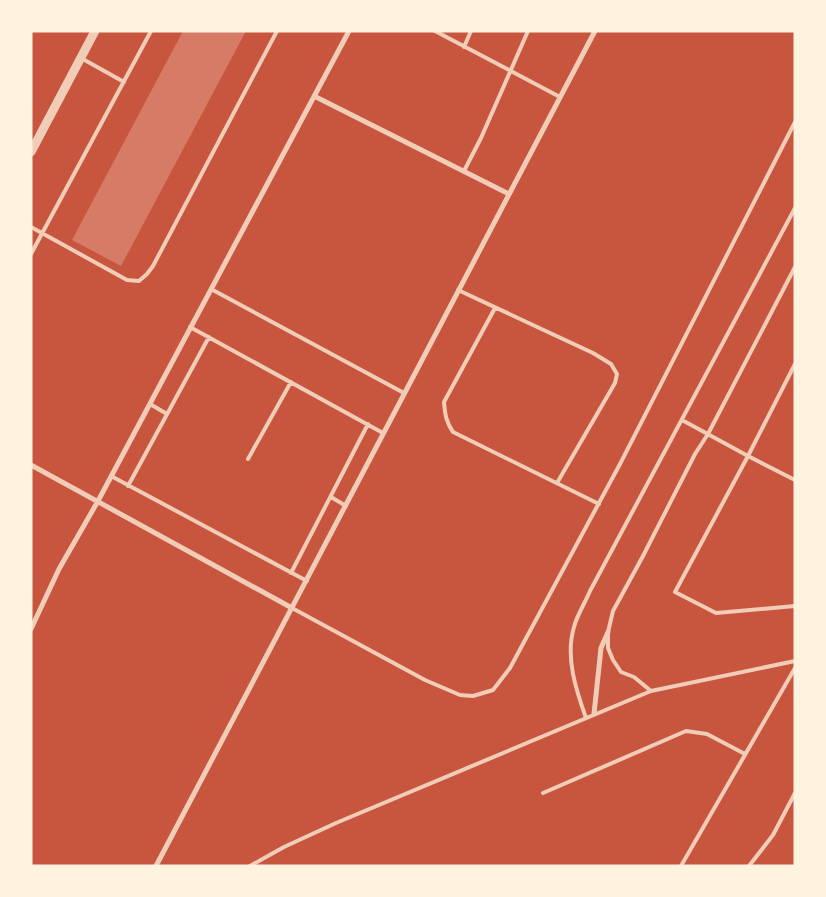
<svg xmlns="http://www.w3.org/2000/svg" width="826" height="897" viewBox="0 0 826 897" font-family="'Libre Baskerville',serif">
<rect width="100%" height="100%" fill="#c8553d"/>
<path fill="#d67c66" d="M183,31H246L121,266L72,240Z"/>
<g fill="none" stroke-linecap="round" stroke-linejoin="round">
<path stroke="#f1ccb7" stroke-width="4" d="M435,31L560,97
M464,47L471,31
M81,58L124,82
M464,171L481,138L528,31
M31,227L127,280L139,281L147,274L153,266L277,31
M31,254L151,31
M211,289L404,393
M458,290L593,353L611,364L617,374L615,383L557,483
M495,308L444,402C445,414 446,422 453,432L599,504
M190,327L383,433
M795,364L748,456L795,480
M150,404L167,414
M682,420L748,456L675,592L716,613L795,606
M248,459L291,382
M111,476L307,581
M128,486L209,337
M331,497L346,506
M291,573L368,424
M292,608L425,680L460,695L473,696L493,690L510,668L620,464L795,122
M651,691L634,677L621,672L613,660L608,648V632L613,611L643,556L695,454L708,434L795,267
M586,718C576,690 565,657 574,627C577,615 585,603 590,591L795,208
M543,793L686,731L707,734L745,754
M250,866L284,847L336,823L651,691L795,661
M681,866L795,668
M749,866L773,835L795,793"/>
<path stroke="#f1ccb7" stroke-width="5" d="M314,96L509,194
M31,465L292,608
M31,629L59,569L98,501L349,31
M594,714L601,648L608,632
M156,866L595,31"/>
<path stroke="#f1ccb7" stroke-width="9" d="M31,152L95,31"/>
</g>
<rect width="826" height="897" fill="none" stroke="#fff3e0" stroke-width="65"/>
</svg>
